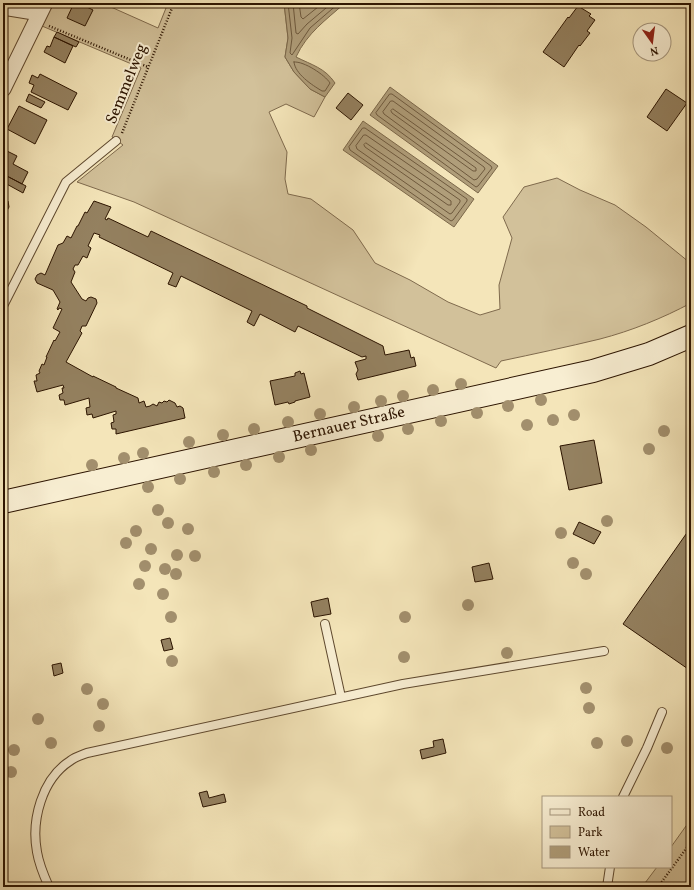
<svg xmlns="http://www.w3.org/2000/svg" width="694" height="890" viewBox="0 0 694 890" font-family="Vollkorn,serif">
<rect width="100%" height="100%" fill="#f4e5b9"/>
<filter id="stains"><feTurbulence type="fractalNoise" baseFrequency=".005" numOctaves="4"/><feColorMatrix values="0 0 0 0 .2 0 0 0 0 .09 0 0 0 0 .02 0 0 0 .5 -.17"/></filter>
<radialGradient id="worn" r=".72"><stop offset=".6" stop-color="#630" stop-opacity="0"/><stop offset="1" stop-color="#630" stop-opacity=".3"/></radialGradient>
<path fill="#d2c19a" stroke="#7f6a4d" d="M52,3H102L158,28L168,3H284L288,38L285,57L294,72L310,89L325,97L314,117L286,104L269,112L287,152L285,179L288,194L311,199L353,230L375,263L410,280L448,302L480,315L500,309L499,285L512,238L503,217L524,187L557,178L580,190L615,205L646,227L689,262L691,266V303C663,318 631,331 600,339C567,347 534,354 501,361L496,368L134,202L77,182L123,145L112,137L141,68L42,26Z
M691,819V887H642L657,867H671V847Z"/>
<path fill="#b09e7a" stroke="#7b6749" d="M284,3H345C326,20 307,33 296,57C312,65 325,68 335,83L325,97L310,89L294,72L285,57L288,38Z
M390,87L498,166L478,193L370,115Z
M363,121L474,199L454,227L343,150Z"/>
<g fill="none" stroke-linecap="round" stroke-linejoin="round">
<path stroke="#6e593d" stroke-width="1" d="M288,3L292,38L290,53L292,55L310,28L339,3
M293,3L296,33L298,34L307,24L332,3
M299,3L301,17L303,19L323,3
M294,62C304,61 325,75 330,83L325,91H322C312,85 295,74 294,62Z
M390,94H392L491,166L492,168L478,186L476,187L377,115L376,113Z
M391,101H393L484,167L485,169L477,179L474,180L384,114L383,112Z
M393,109L476,168V171H473L392,113L391,111Z
M363,128H365L467,199V201L453,220L451,221L350,150L349,147Z
M364,135H366L460,200V202L452,213L450,214L357,149L356,146Z
M366,143L451,201V205H448L365,147L364,145Z"/>
</g>
<path fill="#948160" stroke="#2c1400" d="M74,3H88L87,7L93,10L85,26L67,18Z
M578,6L591,14L589,16L595,20L587,31L590,33L580,46L579,45L564,67L543,52L568,17L569,18Z
M57,32L79,42L76,47L54,37Z
M54,37L73,46L65,63L44,52L47,46L50,47Z
M40,74L77,93L68,110L31,92L34,85L29,83L32,75L38,78Z
M666,89L687,103L667,131L647,117Z
M348,93L363,105L351,120L336,108Z
M29,94L45,102L41,108L26,101Z
M19,106L47,120L35,144L7,129Z
M3,149L17,156L13,164L28,172L22,184L3,174Z
M5,175L26,186L23,193L3,182Z
M3,199L8,201L9,207L3,218Z
M94,201L111,207L105,219L107,220L108,218L148,237L151,231L307,306V308L383,346L385,355L409,350L411,358L414,357L416,366L358,380L356,374L358,370L355,362L366,359V356L362,357L298,326L295,332L260,314L254,326L247,322L252,311L181,276L176,287L168,284L173,273L99,237L100,235L94,233L88,246L91,248L87,258L83,256L78,265H75L73,269L75,272L71,282L82,299L86,301L88,298L91,297L96,299L97,303L86,326H82L80,331L82,333L66,362L93,377V376L116,387V388L138,398L139,403L144,401L146,407L150,406L153,404L157,406L159,402L162,403L164,401L167,402L169,400L175,403L177,407L180,406L183,408L185,418L116,434V429H112L111,423L114,422L113,415L116,414V411L93,418L92,414L87,415L86,408L90,407L89,398L65,405L64,400H60L59,395L63,393L62,388H64L63,385L37,392L34,381H37L36,375L40,373L39,371L42,364L44,365L47,357H46L54,340L55,341L60,332L53,328L62,309L59,308L58,310L57,309L60,302L53,290L37,283L35,279L37,275L41,273L45,275L58,245L63,243L67,236L71,238L77,226H78L85,212L87,213Z
M300,371L301,374L304,373L310,397L295,401V402L289,404L288,402L275,405L270,381L295,376V373Z
M594,440L602,483L569,490L560,446Z
M3,445L6,449L7,453L3,459Z
M579,522L601,532L594,544L573,534Z
M691,527V671L623,624Z
M489,563L493,579L475,582L472,567Z
M328,598L331,614L314,617L311,602Z
M170,638L173,649L164,651L161,640Z
M61,663L63,673L54,676L52,665Z
M443,739L446,753L422,759L420,750L434,747L433,741Z
M207,791L209,798L224,794L226,802L203,807L199,793Z"/>
<g fill="none" stroke-linecap="round" stroke-linejoin="round">
<g stroke="#5e482e" stroke-width="10">
<path id="lane" d="M3,306L66,182L116,141
M325,624L341,697
M623,797L647,748L662,712
M49,887C44,876 39,864 37,852C31,820 42,779 70,761C75,757 82,755 87,753L403,684L604,651
M607,887L610,867"/>
</g>
<g stroke="#5e482e" stroke-width="17">
<path id="street" d="M3,7L40,13
M3,89L45,3"/>
</g>
<g stroke="#2c1400" stroke-width="24">
<path id="secondary" d="M3,502L593,371L649,354L691,336"/>
</g>
<path stroke="#2c1400" stroke-width="2.5" stroke-dasharray="1 2" stroke-linecap="butt" d="M49,26L148,67
M122,133L174,3
M658,887L691,842"/>
<use href="#lane" stroke="#f8eed2" stroke-width="8"/>
<use href="#street" stroke="#f8eed2" stroke-width="15"/>
<use href="#secondary" stroke="#f8eed2" stroke-width="22"/>
</g>
<g fill="#a28f6d">
<circle cx="461" cy="384" r="6"/>
<circle cx="433" cy="390" r="6"/>
<circle cx="403" cy="396" r="6"/>
<circle cx="541" cy="400" r="6"/>
<circle cx="381" cy="401" r="6"/>
<circle cx="508" cy="406" r="6"/>
<circle cx="354" cy="407" r="6"/>
<circle cx="477" cy="413" r="6"/>
<circle cx="320" cy="414" r="6"/>
<circle cx="574" cy="415" r="6"/>
<circle cx="553" cy="420" r="6"/>
<circle cx="441" cy="421" r="6"/>
<circle cx="288" cy="422" r="6"/>
<circle cx="527" cy="425" r="6"/>
<circle cx="254" cy="429" r="6"/>
<circle cx="408" cy="429" r="6"/>
<circle cx="664" cy="431" r="6"/>
<circle cx="223" cy="435" r="6"/>
<circle cx="378" cy="436" r="6"/>
<circle cx="189" cy="442" r="6"/>
<circle cx="649" cy="449" r="6"/>
<circle cx="311" cy="450" r="6"/>
<circle cx="143" cy="453" r="6"/>
<circle cx="279" cy="457" r="6"/>
<circle cx="124" cy="458" r="6"/>
<circle cx="92" cy="465" r="6"/>
<circle cx="246" cy="465" r="6"/>
<circle cx="214" cy="472" r="6"/>
<circle cx="180" cy="479" r="6"/>
<circle cx="148" cy="487" r="6"/>
<circle cx="158" cy="510" r="6"/>
<circle cx="607" cy="521" r="6"/>
<circle cx="168" cy="523" r="6"/>
<circle cx="188" cy="529" r="6"/>
<circle cx="136" cy="531" r="6"/>
<circle cx="561" cy="533" r="6"/>
<circle cx="126" cy="543" r="6"/>
<circle cx="151" cy="549" r="6"/>
<circle cx="177" cy="555" r="6"/>
<circle cx="195" cy="556" r="6"/>
<circle cx="573" cy="563" r="6"/>
<circle cx="145" cy="566" r="6"/>
<circle cx="165" cy="569" r="6"/>
<circle cx="176" cy="574" r="6"/>
<circle cx="586" cy="574" r="6"/>
<circle cx="139" cy="584" r="6"/>
<circle cx="163" cy="594" r="6"/>
<circle cx="468" cy="605" r="6"/>
<circle cx="171" cy="617" r="6"/>
<circle cx="405" cy="617" r="6"/>
<circle cx="507" cy="653" r="6"/>
<circle cx="404" cy="657" r="6"/>
<circle cx="172" cy="661" r="6"/>
<circle cx="586" cy="688" r="6"/>
<circle cx="87" cy="689" r="6"/>
<circle cx="103" cy="704" r="6"/>
<circle cx="589" cy="708" r="6"/>
<circle cx="38" cy="719" r="6"/>
<circle cx="99" cy="726" r="6"/>
<circle cx="627" cy="741" r="6"/>
<circle cx="51" cy="743" r="6"/>
<circle cx="597" cy="743" r="6"/>
<circle cx="667" cy="748" r="6"/>
<circle cx="14" cy="750" r="6"/>
<circle cx="11" cy="772" r="6"/>
</g>
<g text-anchor="middle" dominant-baseline="central" stroke-width="4" stroke-linejoin="round" paint-order="stroke">
<g font-size="16" fill="#2c1400" stroke="#f8eed2">
<text transform="translate(127 84) rotate(-68)">Semmelweg</text>
<text transform="translate(349 425) rotate(-13)">Bernauer Straße</text>
</g>
</g>
<rect width="694" height="890" fill="none" stroke="#f4e5b9" stroke-width="16"/>
<rect x="4" y="4" width="686" height="882" fill="none" stroke="#2c1400" stroke-width="2"/>
<rect x="8" y="8" width="678" height="874" fill="none" stroke="#2c1400"/>
<rect x="542" y="796" width="130" height="72" fill="#f8eed2" stroke="#a6977e"/>
<rect x="550" y="809" width="20" height="6" fill="#f8eed2" stroke="#a6977e"/>
<text x="578" y="816" font-size="12" fill="#2c1400">Road</text>
<rect x="550" y="826" width="20" height="12" fill="#d2c19a" stroke="#a6977e"/>
<text x="578" y="836" font-size="12" fill="#2c1400">Park</text>
<rect x="550" y="846" width="20" height="12" fill="#b09e7a" stroke="#a6977e"/>
<text x="578" y="856" font-size="12" fill="#2c1400">Water</text>
<g transform="translate(652 42) rotate(166)"><circle r="19" fill="#f8eed2" stroke="#a6977e"/>
<path d="M0-3L7 15L0 10L-7 15Z" fill="#8f2418"/>
<text y="-6" font-size="11" font-weight="bold" text-anchor="middle" fill="#2c1400">N</text>
</g>
<rect width="100%" height="100%" filter="url(#stains)"/>
<rect width="100%" height="100%" fill="url(#worn)"/>
</svg>
